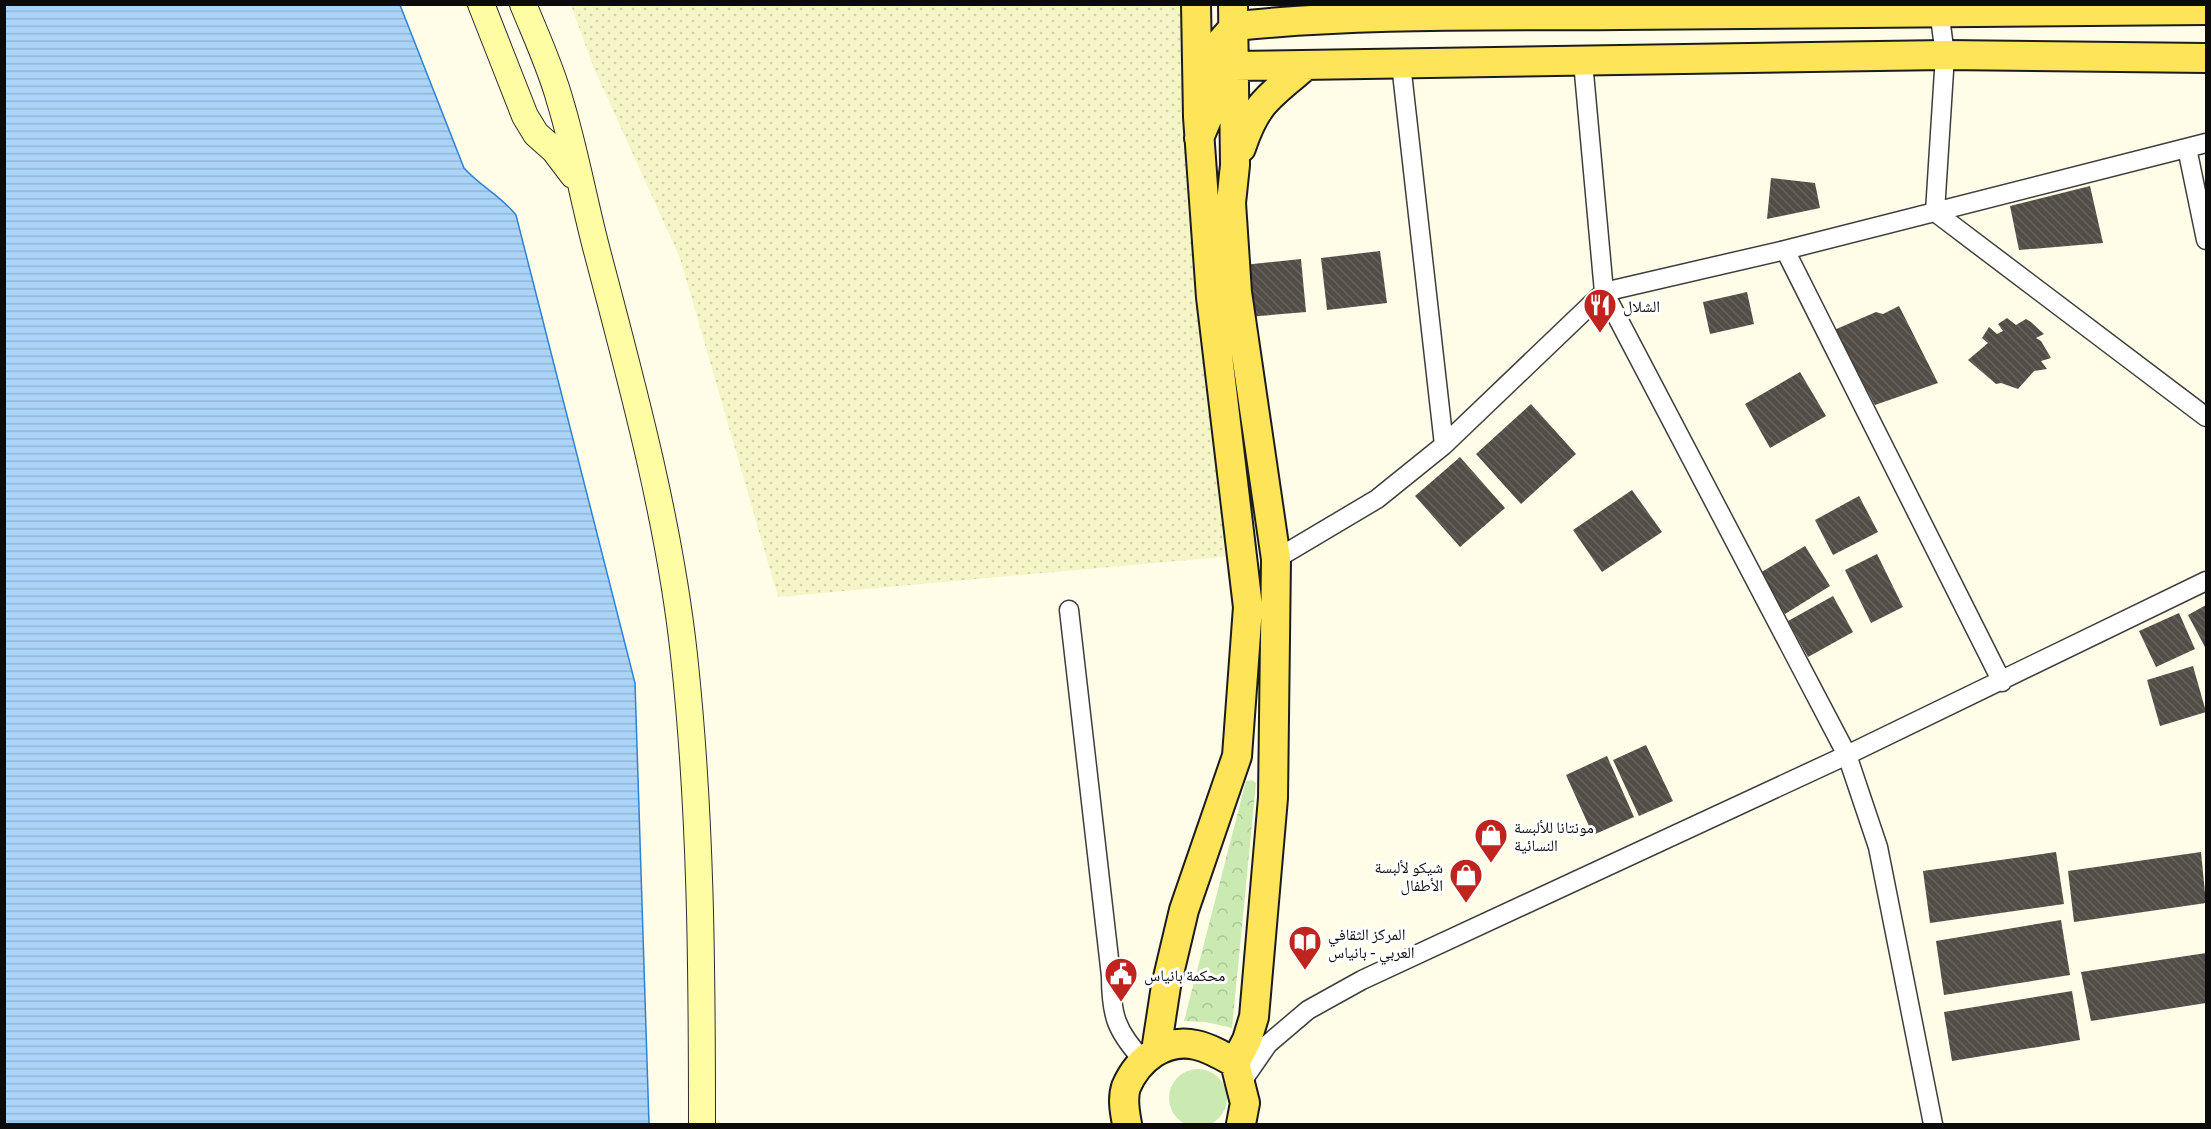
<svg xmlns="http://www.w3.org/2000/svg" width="2211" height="1129" viewBox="0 0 2211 1129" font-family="Literata,'Noto Naskh Arabic',serif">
<defs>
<pattern id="farmland-dots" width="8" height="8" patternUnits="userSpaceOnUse" patternTransform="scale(1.5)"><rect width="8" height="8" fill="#f5f5c8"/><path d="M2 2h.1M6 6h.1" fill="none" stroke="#d1d1aa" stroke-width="1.8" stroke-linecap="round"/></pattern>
<pattern id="park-crowns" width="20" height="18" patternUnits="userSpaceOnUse" patternTransform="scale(1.5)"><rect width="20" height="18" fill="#caeab1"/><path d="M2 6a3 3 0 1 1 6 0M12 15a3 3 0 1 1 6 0" fill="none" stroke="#acc797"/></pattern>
<pattern id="water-rules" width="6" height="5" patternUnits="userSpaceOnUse" patternTransform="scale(1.5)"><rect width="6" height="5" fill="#abd4f8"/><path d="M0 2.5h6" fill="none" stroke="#92b5d3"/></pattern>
<pattern id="building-back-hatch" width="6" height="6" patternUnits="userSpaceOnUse" patternTransform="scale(1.5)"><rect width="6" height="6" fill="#534d47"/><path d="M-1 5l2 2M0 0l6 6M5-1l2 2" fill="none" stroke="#67625d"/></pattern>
</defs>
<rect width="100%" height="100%" fill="#fffde8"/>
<path fill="url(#farmland-dots)" d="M571,5H1182L1233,556L778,597L680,258L593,66Z"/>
<path fill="url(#park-crowns)" d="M1252,780L1256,783L1232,1028L1206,1022L1184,1021L1246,781Z"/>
<path fill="#caeab1" d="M1169 1098a29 29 0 1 1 58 0a29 29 0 1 1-58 0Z"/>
<path fill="url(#water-rules)" stroke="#2f83d2" stroke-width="1.5" d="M5,4L400,5L464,168C480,186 501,196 516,215L635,683L649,1124H5Z"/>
<path fill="url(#building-back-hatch)" d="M1771,178L1815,183L1820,208L1767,219Z
M2090,186L2103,243L2019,250L2010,206Z
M1380,251L1387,303L1327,310L1321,258Z
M1301,259L1306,312L1247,317L1243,265Z
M1747,292L1754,324L1710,334L1703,302Z
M1899,306L1938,383L1875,405L1834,330L1876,312L1883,314Z
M2007,318L2016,325L2026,319L2031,322L2044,334L2036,338L2041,341L2051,358L2041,361L2047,369L2034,371L2018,389L2001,383L1996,384L1968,360L1988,343L1982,338L1989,327L1997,334L2003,331L1998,324Z
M1800,372L1826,416L1770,448L1745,404Z
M1531,404L1576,454L1521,504L1476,454Z
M1460,457L1505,508L1460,547L1415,496Z
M1632,490L1662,532L1602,572L1573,530Z
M1859,496L1878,532L1833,555L1815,520Z
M1805,546L1830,586L1785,614L1760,573Z
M1877,554L1903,607L1871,623L1845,570Z
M1833,596L1853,632L1808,657L1788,621Z
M2206,605V649L2188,615Z
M2179,613L2195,649L2156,667L2139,631Z
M2193,666L2206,712L2160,726L2147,680Z
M1646,745L1673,801L1639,816L1613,760Z
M1607,756L1634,817L1593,835L1566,775Z
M2056,852L2064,904L1930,923L1923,871Z
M2201,852L2206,903L2074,922L2068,871Z
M2061,920L2070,975L1944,995L1936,941Z
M2206,953V1003L2091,1021L2081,972Z
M2072,991L2080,1040L1952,1061L1944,1012Z"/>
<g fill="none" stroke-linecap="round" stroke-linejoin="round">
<g stroke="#3e3e3e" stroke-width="21">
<path id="street" d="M1939,10L1945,55L1935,212L2206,417
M1583,62L1604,292L1847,755L1878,847L1933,1124
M1401,64L1444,445
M2187,148L2206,240
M1785,250L2002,682
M1276,559L1377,499L1444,445L1604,292L1785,250L2206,143
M1069,610L1111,976C1111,1015 1116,1031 1143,1060
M1241,1083L1268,1044L1308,1010L1362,980L1847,755L2206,581"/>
</g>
<g stroke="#2d2d2d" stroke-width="28">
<path id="secondary" d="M481,4L525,116L536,134L554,150L573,175
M523,4C536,36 551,68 560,101C575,150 584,202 597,251C632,384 669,518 684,655C701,811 702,968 702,1124"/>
</g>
<g stroke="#1c1c1c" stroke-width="32">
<path id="primary" d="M1233,4L1235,165L1231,203L1237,292L1276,559L1273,798L1254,1017L1247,1040L1235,1063
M1221,54L1234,66L1945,55L2206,58
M1199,138L1210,112L1211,79L1216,48L1235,26C1363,13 1492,16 1621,15C1816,12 2011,10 2206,10
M1241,148C1257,100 1270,97 1306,65
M1156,1051L1166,986L1184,910L1237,756L1248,607L1211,297L1198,117L1196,4
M1127,1124C1125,1113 1122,1099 1126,1087C1138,1059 1165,1038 1196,1045C1210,1048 1223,1056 1235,1063L1245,1103L1241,1124"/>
</g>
<use href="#street" stroke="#fff" stroke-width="18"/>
<use href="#secondary" stroke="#fffda3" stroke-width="26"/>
<use href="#primary" stroke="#fee459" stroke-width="28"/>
</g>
<defs>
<g id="restaurant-pin" transform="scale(1.725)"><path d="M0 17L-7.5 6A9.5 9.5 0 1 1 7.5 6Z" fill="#be251f" stroke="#fff"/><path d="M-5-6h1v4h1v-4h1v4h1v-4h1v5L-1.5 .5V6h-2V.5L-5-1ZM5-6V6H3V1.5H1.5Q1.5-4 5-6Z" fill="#fff"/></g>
<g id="shop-pin" transform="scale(1.725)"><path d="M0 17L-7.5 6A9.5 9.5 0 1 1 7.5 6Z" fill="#be251f" stroke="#fff"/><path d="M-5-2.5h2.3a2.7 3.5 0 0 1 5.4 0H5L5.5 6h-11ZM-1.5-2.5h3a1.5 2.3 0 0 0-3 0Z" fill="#fff"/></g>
<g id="library-pin" transform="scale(1.725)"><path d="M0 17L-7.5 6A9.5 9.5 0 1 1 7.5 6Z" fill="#be251f" stroke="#fff"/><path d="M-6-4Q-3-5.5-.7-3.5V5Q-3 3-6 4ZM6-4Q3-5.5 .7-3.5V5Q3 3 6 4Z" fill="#fff"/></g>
<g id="civic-pin" transform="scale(1.725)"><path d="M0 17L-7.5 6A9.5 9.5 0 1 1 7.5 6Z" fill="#be251f" stroke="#fff"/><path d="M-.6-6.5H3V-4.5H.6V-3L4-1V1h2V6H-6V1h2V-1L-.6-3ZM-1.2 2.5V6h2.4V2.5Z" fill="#fff"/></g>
</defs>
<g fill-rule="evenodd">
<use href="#restaurant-pin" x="1600" y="305"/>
<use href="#shop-pin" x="1491" y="835"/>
<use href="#shop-pin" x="1466" y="875"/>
<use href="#library-pin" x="1305" y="942"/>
<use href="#civic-pin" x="1121" y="974"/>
</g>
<g text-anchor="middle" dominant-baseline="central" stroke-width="6" stroke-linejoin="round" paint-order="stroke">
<g font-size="16" fill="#0b0b0b" stroke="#fff" text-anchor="start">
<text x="1623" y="305">الشلال</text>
<text x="1514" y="826">مونتانا للألبسة<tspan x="1514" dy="18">النسائية</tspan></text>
<text x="1443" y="866" text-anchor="end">شيكو لألبسة<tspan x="1443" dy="18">الأطفال</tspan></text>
<text x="1328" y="933">المركز الثقافي<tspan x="1328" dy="18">العربي - بانياس</tspan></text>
<text x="1144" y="974">محكمة بانياس</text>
</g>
</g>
<rect width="2211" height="1129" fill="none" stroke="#0b0b0b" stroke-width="12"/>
</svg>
